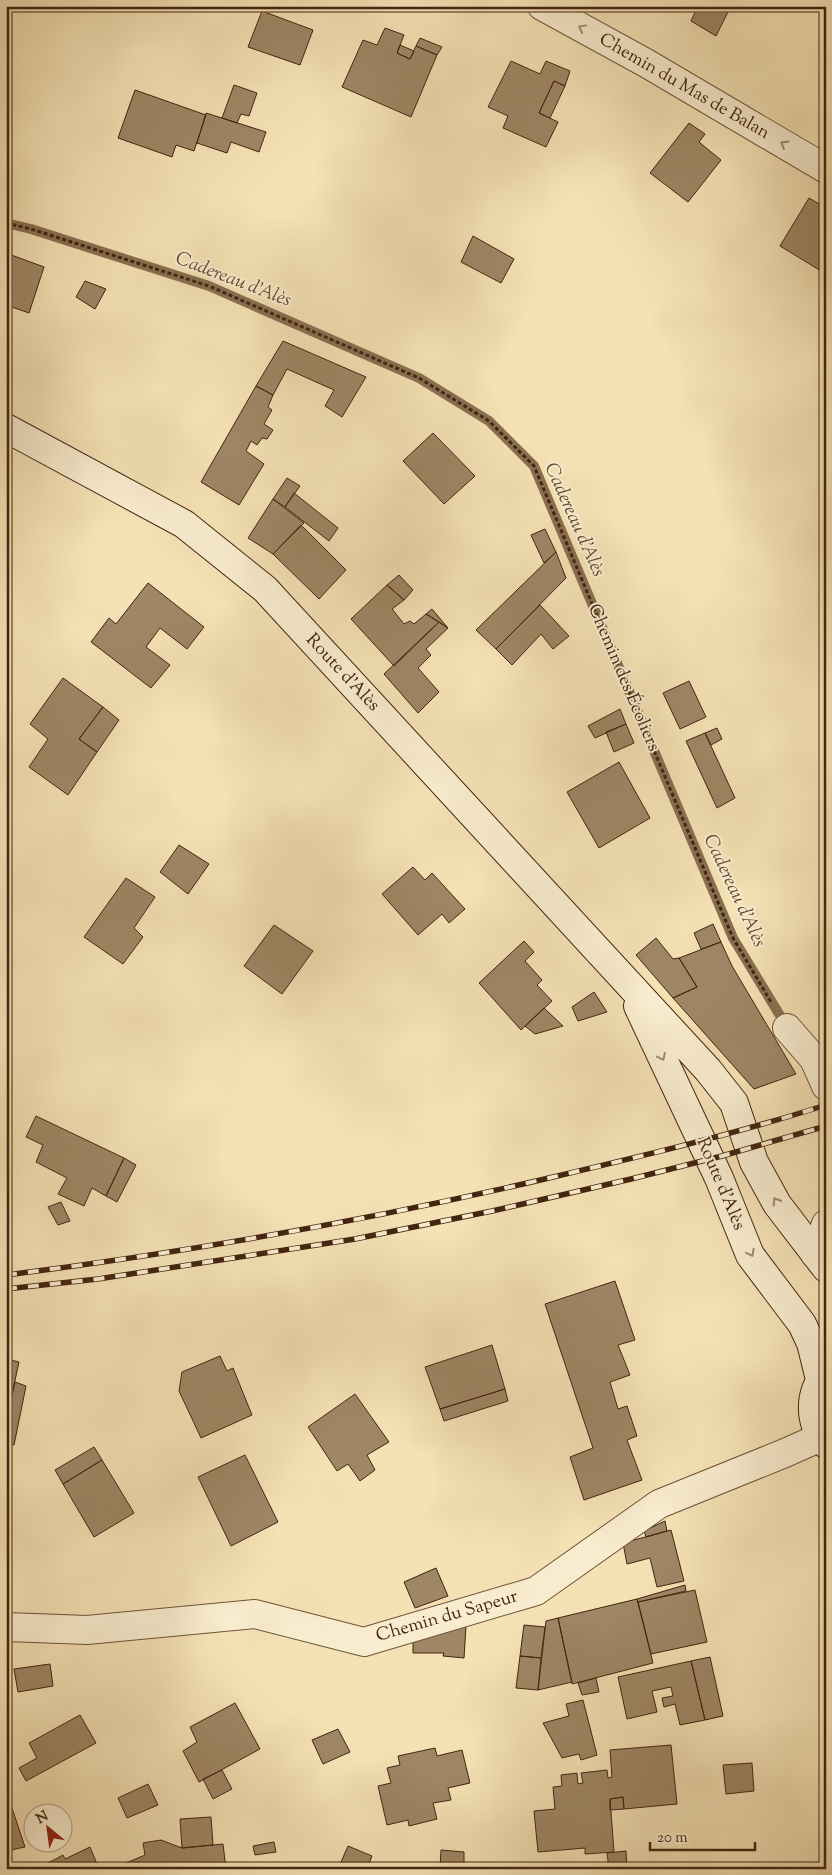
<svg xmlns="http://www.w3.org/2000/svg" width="832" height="1875" viewBox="0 0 832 1875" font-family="'Sorts Mill Goudy',serif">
<rect width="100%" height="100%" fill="#f4e1b4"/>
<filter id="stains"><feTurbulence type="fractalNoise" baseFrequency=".004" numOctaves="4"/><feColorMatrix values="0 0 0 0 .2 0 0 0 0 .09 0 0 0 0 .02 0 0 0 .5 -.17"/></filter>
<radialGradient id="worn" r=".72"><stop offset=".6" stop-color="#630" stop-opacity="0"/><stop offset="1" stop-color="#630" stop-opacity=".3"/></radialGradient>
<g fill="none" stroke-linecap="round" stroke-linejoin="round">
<path stroke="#896f51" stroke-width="10" d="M6,223L31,229L209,286L419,378L489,421L534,466L733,938L787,1027"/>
</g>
<path fill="#9f8665" stroke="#432410" d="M698,6H731L716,36L691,21Z
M262,11L313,30L300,65L248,47Z
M385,28L404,35L397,53L410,59L416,46L437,55L411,117L342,87L363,40L377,45Z
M420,38L442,47L437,55L416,46Z
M400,45L414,51L410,59L397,53Z
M511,61L540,74L546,61L570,71L565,86L554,81L539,113L558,122L546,147L503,128L508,116L488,107Z
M554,81L565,86L550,118L539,113Z
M234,85L257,93L249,116L241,114L237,123L222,118Z
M135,90L206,115L194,151L176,145L172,157L118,138Z
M206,113L266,132L259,152L231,142L227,153L197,143Z
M689,123L705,134L699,142L721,160L688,202L650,173Z
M809,198L826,208V274L780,246Z
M473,236L514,259L501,283L461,262Z
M6,253L44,267L29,313L6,305Z
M85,281L106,289L95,309L76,297Z
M283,341L366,377L342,417L325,406L334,390L287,369L273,395L256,386Z
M256,386L273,395L268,407L272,410L264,424L273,430L267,439L262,438L257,445L251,441L246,451L264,464L239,505L201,482Z
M433,433L475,476L444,504L403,461Z
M287,478L300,486L285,507L273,499Z
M294,493L338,528L329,541L285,507Z
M273,499L304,523L273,554L248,538Z
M301,525L346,570L319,599L273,554Z
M545,529L556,552L544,563L531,535Z
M556,552L566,578L496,649L476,630Z
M399,575L413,590L404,600L387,585Z
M148,583L204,627L187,649L160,628L146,647L170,665L151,688L91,642L109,618L116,624Z
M387,585L404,600L392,609L404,624L410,621L414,624L426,614L439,622L394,666L351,619Z
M540,605L569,636L553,649L541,634L512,665L496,649Z
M432,609L448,628L426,614Z
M439,622L448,628L426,649L431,655L418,668L439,692L418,713L384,674Z
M63,678L103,707L79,739L97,752L68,795L29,767L48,739L30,724Z
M689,681L706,717L680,729L663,693Z
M103,707L119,720L97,752L79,739Z
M620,709L626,724L595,738L588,726Z
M626,724L634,743L614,752L606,732Z
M717,728L722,739L711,745L705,733Z
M705,733L735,798L717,808L686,741Z
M619,762L650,818L599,848L567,792Z
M179,845L209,864L188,894L160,872Z
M413,867L425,880L432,873L465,909L449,923L442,914L418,935L382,894Z
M126,878L155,897L134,928L143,937L123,964L84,937Z
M713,924L721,942L701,949L694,933Z
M274,925L313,951L282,994L244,966Z
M656,938L673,959L679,958L697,987L673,998L636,955Z
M524,941L534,952L525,961L542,980L537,985L552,1001L521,1030L479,983Z
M721,942L732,966L796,1074L754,1089L673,998L697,987L679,958Z
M594,992L607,1012L578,1021L572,1007Z
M544,1008L563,1026L535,1034L525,1026Z
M36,1116L124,1158L106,1196L92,1188L84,1206L58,1194L67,1178L36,1162L43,1145L26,1137Z
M124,1158L136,1165L117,1202L106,1196Z
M61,1202L70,1221L58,1225L48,1207Z
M615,1281L635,1340L618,1345L630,1375L610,1382L618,1409L627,1406L637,1436L627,1440L642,1480L584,1500L570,1457L593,1448L545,1304Z
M492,1345L505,1389L440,1409L425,1367Z
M220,1356L227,1371L233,1368L252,1415L201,1438L179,1391L182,1372Z
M6,1359L19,1362L6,1422Z
M15,1382L26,1386L14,1445L6,1443V1422Z
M505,1389L508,1401L444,1421L440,1409Z
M355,1394L389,1442L367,1455L375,1470L360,1481L348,1464L337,1471L308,1427Z
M94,1447L102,1460L63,1484L55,1470Z
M245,1455L278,1522L231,1546L198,1477Z
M102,1460L134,1513L94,1537L63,1484Z
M665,1521L667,1531L646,1537L644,1531Z
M671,1530L684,1581L657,1587L650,1558L627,1564L623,1543Z
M436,1568L448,1596L415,1608L404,1582Z
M685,1585L686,1591L638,1602L637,1599Z
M695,1590L707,1642L651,1654L638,1602Z
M637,1599L653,1663L572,1684L558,1618Z
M558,1618L572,1682L538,1690L546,1621Z
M524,1625L545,1627L541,1658L520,1656Z
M466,1626L464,1658L443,1656L444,1653H413V1636L424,1630Z
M520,1656L541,1658L538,1690L516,1688Z
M710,1657L723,1716L705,1720L691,1661Z
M691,1661L705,1720L680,1725L675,1704L664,1707L662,1698L673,1696L671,1687L652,1691L657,1712L627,1719L618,1677Z
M50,1664L53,1686L18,1692L14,1669Z
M596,1678L599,1692L582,1695L578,1683Z
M583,1700L597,1755L581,1760L579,1754L562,1758L543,1723L569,1716L566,1704Z
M235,1703L260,1749L199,1782L183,1751L197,1742L190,1727Z
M80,1715L96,1743L26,1781L19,1768L37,1758L29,1743Z
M338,1729L350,1752L323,1764L312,1740Z
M671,1745L677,1804L624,1809L623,1797L610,1799L614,1852L585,1854V1848L538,1852L534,1811L555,1809L553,1787L562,1786L561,1775L577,1773L578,1784L583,1783L581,1773L607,1770L608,1778L612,1777L610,1750Z
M435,1748L437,1756L462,1750L470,1783L448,1788L451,1800L433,1803L437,1819L409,1826L408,1820L387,1825L378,1786L391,1783L387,1768L400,1765L398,1756Z
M752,1763L754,1791L726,1794L723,1765Z
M222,1770L232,1789L213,1799L203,1779Z
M148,1784L158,1805L127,1818L118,1798Z
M623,1797L624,1809L610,1810V1799Z
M11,1805L25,1847L6,1851V1809Z
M211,1817L213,1845L182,1848L180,1819Z
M161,1840L182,1848L223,1844L226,1869H112L145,1855L143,1843Z
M274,1842L276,1852L255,1855L253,1846Z
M348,1846L372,1856L367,1869H338Z
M90,1847L99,1869H37L63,1855L65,1859Z
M441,1850L464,1852V1869H440Z
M626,1851L627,1869H609L607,1853Z"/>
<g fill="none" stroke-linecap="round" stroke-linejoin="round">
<g stroke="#6f5339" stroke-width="30">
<path id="minor" d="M787,1028L814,1059L826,1086
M815,1254L826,1224
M6,1627L87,1630L255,1614L364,1642L536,1591L659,1504L785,1453L821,1437"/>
</g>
<g stroke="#6f5339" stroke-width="30">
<path id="tertiary" d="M542,6L646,63L826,169"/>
</g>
<g stroke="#432410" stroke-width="30">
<path id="secondary" d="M6,428L184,524L265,589L708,1070L734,1103L754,1162L777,1204L826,1268
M638,1006L719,1178L750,1255L802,1324L811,1343L820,1379
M826,1373C808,1394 809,1422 826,1444"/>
</g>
<path stroke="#432410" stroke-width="3" stroke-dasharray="4 2.5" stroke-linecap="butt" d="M6,223L31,229L209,286L419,378L489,421L534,466L733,938L771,1002"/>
<use href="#minor" stroke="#f8ecce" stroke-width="28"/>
<use href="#tertiary" stroke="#f8ecce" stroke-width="28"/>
<use href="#secondary" stroke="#f8ecce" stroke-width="28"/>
<g stroke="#432410" stroke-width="5.5">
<path id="rail" d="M6,1275C189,1252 370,1220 549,1178C642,1156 735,1134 826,1105
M6,1289L98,1279L355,1239L492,1211L631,1179L722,1156L826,1126"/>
</g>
<use href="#rail" stroke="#f8ecce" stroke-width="4" stroke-dasharray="11" stroke-linecap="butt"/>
</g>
<defs><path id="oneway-chevron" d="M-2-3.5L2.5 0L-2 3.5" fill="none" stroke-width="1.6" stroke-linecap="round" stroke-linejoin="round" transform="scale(1.25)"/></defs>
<g stroke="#9e886f">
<use href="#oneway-chevron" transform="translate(582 28) rotate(-151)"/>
<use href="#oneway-chevron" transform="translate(784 144) rotate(-149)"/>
<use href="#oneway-chevron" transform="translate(662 1057) rotate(65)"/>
<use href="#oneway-chevron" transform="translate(776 1201) rotate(-122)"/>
<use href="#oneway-chevron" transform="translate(751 1253) rotate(62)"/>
</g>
<g text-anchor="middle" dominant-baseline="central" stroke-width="4" stroke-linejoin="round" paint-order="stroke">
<g font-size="18" fill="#432410" stroke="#f8ecce">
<text transform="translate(684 87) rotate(30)">Chemin du Mas de Balan</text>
<text transform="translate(342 673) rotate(47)">Route d'Alès</text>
<text transform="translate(623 678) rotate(67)">Chemin des Écoliers</text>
<text transform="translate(720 1184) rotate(67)">Route d'Alès</text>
<text transform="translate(447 1617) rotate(-16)">Chemin du Sapeur</text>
</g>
<g font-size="19" font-style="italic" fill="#664a30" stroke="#f8ecce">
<text transform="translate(233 280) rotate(21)">Cadereau d'Alès</text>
<text transform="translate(574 520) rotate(66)">Cadereau d'Alès</text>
<text transform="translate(734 891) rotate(65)">Cadereau d'Alès</text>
</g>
</g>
<rect width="832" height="1875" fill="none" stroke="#f4e1b4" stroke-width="25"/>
<rect x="8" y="8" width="817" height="1860" fill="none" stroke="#432410" stroke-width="2.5"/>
<rect x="12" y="12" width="807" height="1850" fill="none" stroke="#432410"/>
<g transform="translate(48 1828) rotate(331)"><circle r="24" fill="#f8ecce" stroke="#b09c82"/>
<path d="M0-4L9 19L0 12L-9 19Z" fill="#8f2418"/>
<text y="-8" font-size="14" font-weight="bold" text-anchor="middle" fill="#432410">N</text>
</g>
<path d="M650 1842v8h105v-8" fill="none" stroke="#432410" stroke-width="2.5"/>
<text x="657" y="1842" font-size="15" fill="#432410" stroke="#f8ecce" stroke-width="4" paint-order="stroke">20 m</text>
<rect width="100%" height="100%" filter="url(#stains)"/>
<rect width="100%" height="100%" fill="url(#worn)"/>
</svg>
